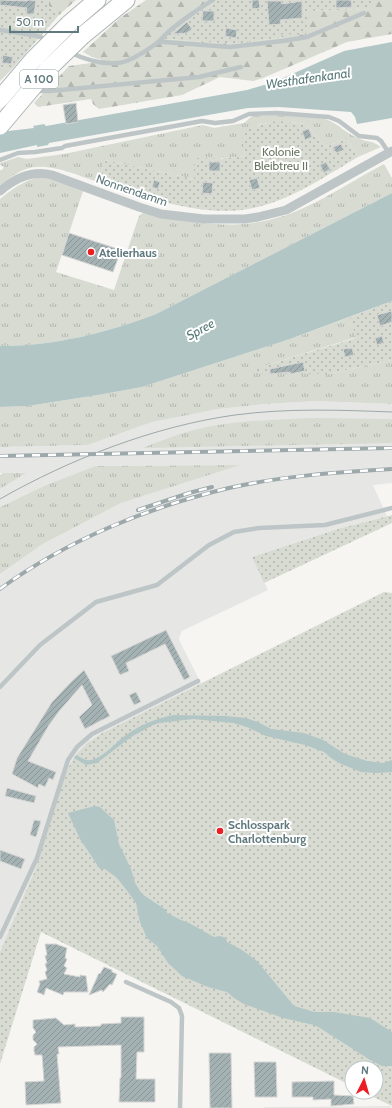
<svg xmlns="http://www.w3.org/2000/svg" width="392" height="1108" viewBox="0 0 392 1108" font-family="Cabin,sans-serif">
<defs>
<pattern id="grass-tufts" width="24" height="20" patternUnits="userSpaceOnUse"><rect width="24" height="20" fill="#d7dbd1"/><path d="M3 7l-1-3M5 7V3M7 7l1-3M15 17l-1-3M17 17v-4M19 17l1-3" fill="none" stroke="#b2b6af"/></pattern>
<pattern id="forest-firs" width="22" height="20" patternUnits="userSpaceOnUse"><rect width="22" height="20" fill="#d7dbd1"/><path d="M5 1l3.5 6h-7zM16 11l3.5 6h-7z" fill="#b2b6af"/></pattern>
<pattern id="park-dots" width="8" height="8" patternUnits="userSpaceOnUse"><rect width="8" height="8" fill="#d7dbd1"/><path d="M2 2h.1M6 6h.1" fill="none" stroke="#b2b6af" stroke-width="1.8" stroke-linecap="round"/></pattern>
<pattern id="building-hatch" width="6" height="6" patternUnits="userSpaceOnUse"><rect width="6" height="6" fill="#a5b2b4"/><path d="M-1 1l2-2M0 6l6-6M5 7l2-2" fill="none" stroke="#8a9698"/></pattern>
</defs>
<rect width="100%" height="100%" fill="#f6f5f2"/>
<path fill="#e6e7e5" d="M317,401L392,404V483L373,485L387,516L341,528L252,557L268,590L182,631L179,638L180,642L201,683L102,733L91,740L65,776L37,868L0,952V574L43,544L121,503L238,465L95,466L46,485L0,507V489L25,473H0V447L88,445L152,422L185,415L218,409L265,404Z
M391,1106V1108H264V1107Z"/>
<path fill="url(#grass-tufts)" d="M0,67L11,70L0,81Z
M278,115C292,116 317,116 328,120C339,125 347,134 358,138C368,143 370,139 381,147L358,157L346,138L325,147L306,124C285,121 258,118 243,136L245,155L240,157L223,158L194,167V179L105,160L98,182C79,176 47,161 26,169C17,172 8,179 0,185V170H2L4,167L0,165V163L18,157L27,159L64,154L203,125L214,128L244,123L252,116Z
M384,164L392,178V193L156,314C107,333 53,346 0,346V199C14,188 32,174 51,178C61,181 72,187 83,191L56,272L114,290L139,216L143,213C187,221 224,230 269,220C275,218 281,217 287,215C321,202 352,181 384,164Z
M350,317L357,337L261,367L328,374L392,360V404L317,401L265,404L218,409L152,422L88,445L0,447V407L28,406L104,394L142,387L290,339Z
M315,418L392,419V443L143,448C155,443 168,438 180,434C224,420 270,420 315,418Z
M240,465L121,503L43,544L0,574V507L46,485L95,466Z
M3,473H26L0,489V475Z"/>
<path fill="url(#forest-firs)" d="M49,0H76L59,15L49,6Z
M146,0H218L199,11L165,39L235,44L282,37V34L308,11L373,9V0H392V34L347,42L263,78L253,81L220,77L182,95L99,109L93,104L91,99L38,107L34,103L69,66L91,63L102,64V60L92,57L83,52L120,18Z"/>
<path fill="url(#park-dots)" d="M0,0H49V6L59,15L11,70L0,67Z
M218,0H373V9L308,11L306,35L282,34V37L235,44L165,39V37L189,18Z
M278,121L306,124L325,147L346,138L358,157C329,174 297,196 265,205C209,222 152,198 98,182L105,160L194,179V167L196,158L223,159V158L240,157L245,155C244,149 241,137 244,132C248,127 271,122 278,121Z
M392,301V360L328,374L244,373L261,367L356,338L350,317Z
M392,515V523L264,583L252,557L341,528Z
M384,592L392,593V1106L363,1092H376V1068H352V1086L41,932L0,1064V952L36,868L65,776L68,768L75,756L86,744L102,733Z"/>
<path fill="#b3c6c6" d="M392,42V118L357,124L355,117L351,112L279,107L248,108L49,143L48,145L37,147V145L0,153V132L34,128L33,126L44,124L46,126L247,90L274,82L344,51Z
M392,193V301L290,339L142,387L104,394L28,406L0,407V346C53,346 107,333 156,314Z
M174,715L226,716L246,718L260,723L271,729L304,733L323,740L345,754L367,761L383,763L392,760V772L377,773L361,772L339,763L331,758L324,752L305,745L266,736L247,727L233,723L193,719L159,723L153,725L131,737L97,763L86,765L74,758L76,755C81,757 85,761 90,760C102,759 116,742 126,735C140,725 157,718 174,715Z
M95,806L100,807L114,820L119,844L131,869L135,883L142,894L166,910L167,913L181,920L189,923L207,933L214,937L220,936L226,938L227,942L242,950L257,961L294,1006L314,1012H334L370,1018L392,1032V1066H382L370,1060L320,1028L314,1025L283,1018L244,1004L234,998L227,992L208,987L182,976L168,963L157,946L147,938L140,922L136,903L128,892L117,878L105,869H100L80,839L68,813Z"/>
<path fill="url(#building-hatch)" stroke="#d7d6d5" d="M0,0L27,1L29,0L36,1L34,14H26L27,8L0,5Z
M252,0H259L260,8L252,9Z
M336,0H351L352,7L336,8Z
M267,1H281L282,4L302,1V18L280,20L281,24L269,25Z
M203,11H214V21H202Z
M187,22L192,29L187,33L173,34Z
M226,28L237,30L236,38L225,36Z
M3,55L13,57L11,64L2,63Z
M76,103L78,122L66,124L63,105Z
M309,129L312,137L305,140L302,131Z
M341,144L344,150L336,153L333,147Z
M209,162H220V171H209Z
M326,162L330,169L324,173L320,165Z
M257,178L260,188L252,190L249,180Z
M154,180L160,182L158,189L152,187Z
M203,182L213,183L212,194L202,193Z
M69,233L121,250L113,272L62,255Z
M392,311V322L380,326L377,315Z
M382,336L384,343L377,345L375,338Z
M352,348L354,355L345,357L343,349Z
M303,362L305,371L290,374V372L270,374V369Z
M166,630L190,677L184,680L165,644L126,663L129,671L120,675L111,656Z
M84,670L110,716L100,721L85,729L79,717L92,705L82,685L60,710L49,725L28,761L56,772L53,780L49,778L45,787L39,784L38,788L12,774L17,758L52,702L72,681Z
M136,692L141,702L134,705L129,695Z
M7,788L36,796L34,803L5,796Z
M34,820L41,821L36,837L30,835Z
M0,850L25,859L21,869L0,861Z
M45,944H56L67,948L65,958L67,959L64,966L67,968L64,974L80,977V975L86,976L88,992H64L63,995L46,988L44,995L37,992L40,984L39,981L47,979L45,972L47,970L45,964L47,963L45,956L47,955Z
M104,967L112,970V972L117,974L112,985L110,984L103,992L102,990L89,995L99,973L100,974Z
M121,1017H144V1052H137L136,1079H155V1102H119L120,1078H121V1045L58,1047L59,1054H57L61,1103L26,1105L25,1082L44,1081L42,1055H35L34,1051V1047L37,1044L33,1040V1035L36,1032L33,1028V1020L56,1018L64,1025L75,1024V1027L101,1026V1024L121,1023Z
M209,1053H231L232,1108H210Z
M254,1062H276L277,1097H255Z
M334,1081V1095L353,1096L354,1104L331,1106V1099L313,1100V1097H292V1082Z"/>
<g fill="none" stroke-linecap="round" stroke-linejoin="round">
<g stroke="#afb6b8" stroke-width="19">
<path id="highway" d="M69,24L97,0
M82,36L126,0"/>
</g>
<path stroke="#bec5c7" stroke-width="4.5" d="M0,30L38,36L47,40
M158,42H164L230,47L283,41L307,37L364,13
M69,52C86,60 110,68 129,60C138,56 149,49 157,43C161,40 163,37 166,34C180,21 197,10 213,0
M36,91H50L199,77L241,67
M0,160L18,153L35,152L62,148L65,146L202,121L215,123L233,121L249,114L277,113L329,117L339,121L359,136L377,138L381,141L389,153
M0,687L40,645L96,602L157,585L209,545L234,532L259,528L325,525L392,508
M0,937L37,858L68,760L77,747L92,734L198,681
M126,982L171,1002L179,1008L182,1016L180,1108"/>
<path stroke="#bec5c7" stroke-width="9" d="M0,191C15,178 32,170 52,175L139,207L161,214L204,219H245L258,217L286,210L392,151"/>
<use href="#highway" stroke="#fff" stroke-width="17"/>
<path stroke="#9da8ab" stroke-width="1" d="M0,499C70,459 155,426 235,415C287,408 340,410 392,412"/>
<g stroke="#9da8ab" stroke-width="4">
<path id="rail" d="M0,456L392,448
M138,510L189,493L212,487
M0,589C67,540 149,507 229,488C282,476 338,472 392,469"/>
</g>
<use href="#rail" stroke="#fff" stroke-width="2.5" stroke-dasharray="8" stroke-linecap="butt"/>
<g stroke="#afb6b8" stroke-width="19" stroke-linecap="butt">
<path id="highway-bridge" d="M0,99L33,60L69,24
M0,126L48,69L82,36"/>
</g>
<use href="#highway-bridge" stroke="#fff" stroke-width="17"/>
</g>
<g fill="#ea1e23" stroke="#fff" stroke-width="1.5">
<circle cx="91" cy="252" r="4"/>
<circle cx="220" cy="831" r="4"/>
</g>
<g text-anchor="middle" dominant-baseline="central" stroke-width="4" stroke-linejoin="round" paint-order="stroke">
<rect fill="#fff" stroke="#8fa1a5" stroke-width="1" x="20" y="70" width="38" height="18" rx="3"/>
<g font-size="11" font-weight="bold" fill="#5f797e">
<text x="39" y="79">A 100</text>
</g>
<g font-size="12" fill="#69765f" stroke="#fff">
<text x="281" y="151">Kolonie<tspan x="281" dy="14">Bleibtreu II</tspan></text>
</g>
<g font-size="12" fill="#5f797e" stroke="#fff">
<text transform="translate(132 190) rotate(19)">Nonnendamm</text>
</g>
<g font-size="12" font-weight="bold" fill="#5f797e" stroke="#fff" text-anchor="start">
<text x="99" y="252">Atelierhaus</text>
<text x="228" y="824">Schlosspark<tspan x="228" dy="14">Charlottenburg</tspan></text>
</g>
<g font-size="13" font-style="italic" fill="#5a7a7a" stroke="#fff">
<text transform="translate(308 78) rotate(-8)">Westhafenkanal</text>
<text transform="translate(200 329) rotate(-29)">Spree</text>
</g>
</g>
<g transform="translate(364 1080) rotate(5)"><circle r="19" fill="#ffffff" stroke="#bfc9cb"/>
<path d="M0-3L7 15L0 10L-7 15Z" fill="#ea1e23"/>
<text y="-6" font-size="11" font-weight="bold" text-anchor="middle" fill="#5f797e">N</text>
</g>
<path d="M10 26v6h68v-6" fill="none" stroke="#5f797e" stroke-width="2"/>
<text x="16" y="26" font-size="12" fill="#5f797e" stroke="#ffffff" stroke-width="3" paint-order="stroke">50 m</text>
</svg>
